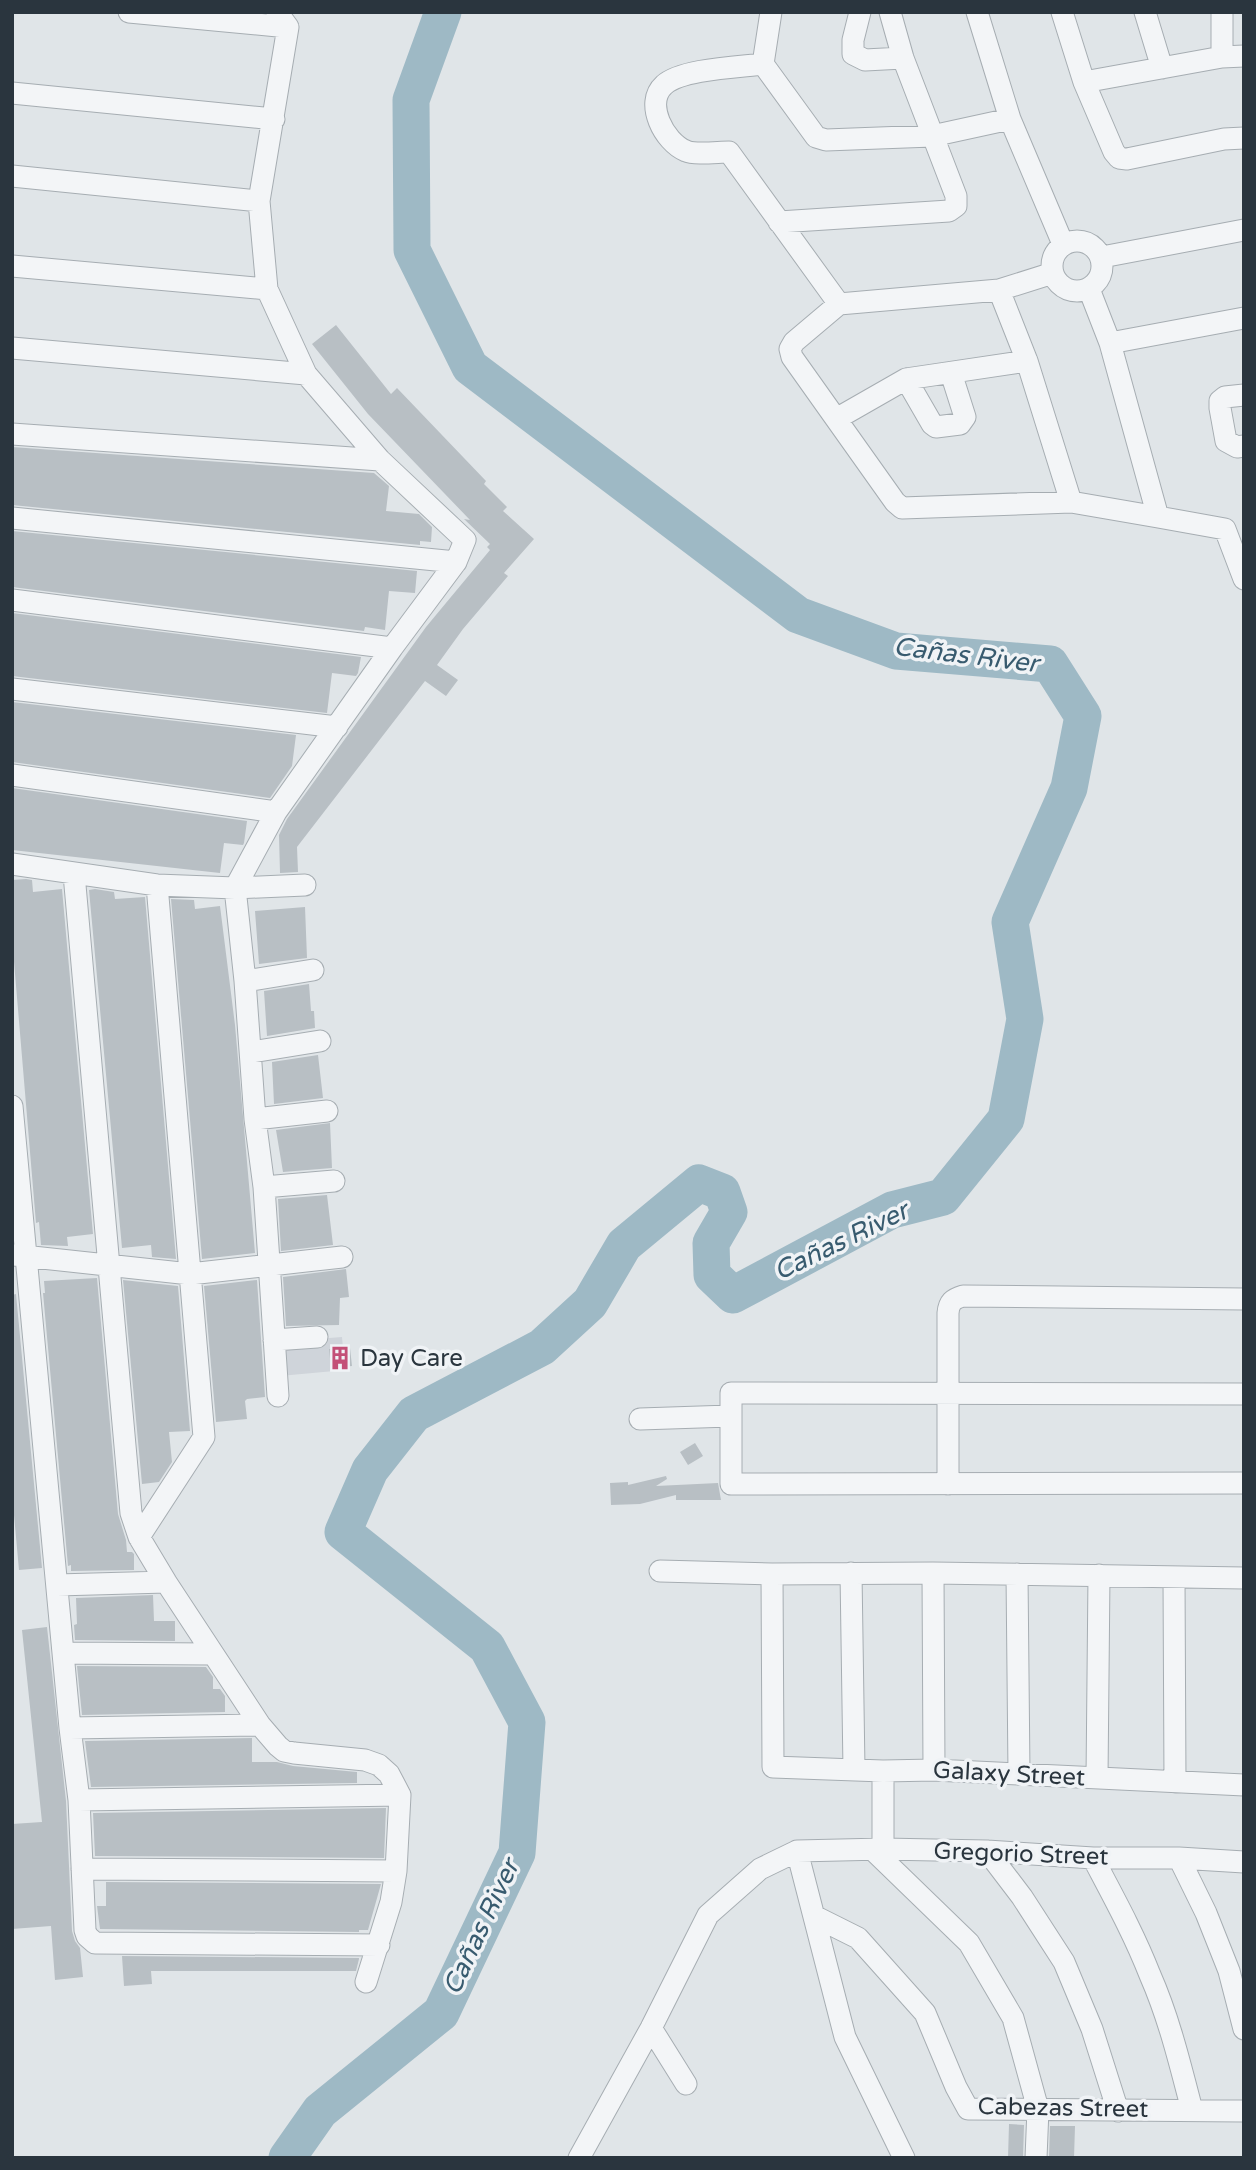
<svg xmlns="http://www.w3.org/2000/svg" width="1256" height="2170" viewBox="0 0 1256 2170" font-family="'Varela Round',sans-serif">
<rect width="100%" height="100%" fill="#e0e5e8"/>
<path fill="#cfd4da" d="M342,1337L345,1370L280,1376L277,1342Z"/>
<g fill="none" stroke-linecap="round" stroke-linejoin="round">
<path stroke="#9eb9c5" stroke-width="37" d="M287,2158L320,2111L441,2013L517,1853L527,1722L487,1647L343,1532L370,1470L414,1414L542,1347L590,1303L624,1245L699,1183L722,1192L729,1212L711,1243L712,1275L733,1295L892,1210L943,1197L1006,1119L1025,1019L1010,922L1069,788L1083,716L1050,664L896,651L798,615L470,367L412,250L411,100L443,12"/>
</g>
<path fill="#b8bfc4" d="M336,325L391,394L397,388L486,481L484,484L507,507L503,511L534,539L504,573L508,576L463,629L437,665L458,680L446,696L425,681L297,847L298,872L280,873L279,835L287,819L426,627L490,550L487,547L490,544L464,519L470,520L368,414L312,344Z
M12,447L374,473L389,486L386,511L419,514L432,527L431,542L420,541V545L12,505Z
M12,531L417,571L415,593L389,591L385,630L365,627L364,631L12,587Z
M12,613L361,657L358,673L356,676L332,673L327,713L12,676Z
M12,702L296,735L292,766L270,798L12,762Z
M12,788L247,821L244,843L243,845L224,843L220,873L12,850Z
M26,879L32,880L33,892L62,889L93,1234L67,1237L68,1246L41,1245L39,1222L36,1223L12,938V880Z
M95,889L114,892L115,899L145,897L176,1259L152,1257L151,1245L122,1248L89,890Z
M171,899L194,900L195,909L220,906L235,1025L255,1253L202,1259Z
M305,907L307,958L259,964L255,911Z
M309,984L311,1011H314L315,1028L267,1036L264,991Z
M318,1055L323,1098L274,1104L272,1062Z
M330,1123L332,1168L283,1172L276,1130Z
M327,1195L333,1245L281,1251L278,1199Z
M346,1269L349,1297L340,1298L339,1325L286,1326L283,1277Z
M97,1278L118,1514L126,1540L127,1552H132L134,1554V1570L71,1571V1565L68,1566L43,1293H45L44,1281Z
M123,1280L178,1286L190,1431L169,1432L172,1462L159,1482L142,1484Z
M257,1280L265,1397L247,1399L245,1401L247,1419L216,1422L204,1286Z
M16,1294L42,1568L19,1570L12,1493V1295Z
M350,1348L352,1366L331,1368L329,1349Z
M695,1443L703,1456L688,1465L680,1452Z
M666,1476L667,1479L656,1486L718,1483L721,1500H676V1495L640,1504L611,1505L610,1483L628,1482V1485Z
M153,1595L154,1621H175V1641L75,1640L74,1625L77,1624L76,1598Z
M47,1627L66,1801L72,1931L75,1941L80,1948L83,1977L55,1980L51,1926L12,1929V1824L42,1822L22,1630Z
M77,1666L206,1667L213,1677V1689H220L225,1696V1712L82,1715Z
M252,1738V1762H277L293,1766L357,1772V1783L91,1787L85,1741Z
M386,1808L384,1858L95,1856L93,1813Z
M106,1882L381,1884L368,1930H359V1932L100,1929L97,1906H106Z
M122,1956L359,1958V1959L356,1971H151L152,1984L124,1986Z
M1009,2124L1024,2125L1023,2158H1008Z
M1050,2126H1075L1074,2158H1049Z"/>
<g fill="none" stroke-linecap="round" stroke-linejoin="round">
<g stroke="#a6adb2" stroke-width="23">
<path id="minor" d="M129,12L288,27
M277,12L288,27L259,201L267,289L306,374L380,460L465,540L456,562L392,648L276,812L235,888L245,981L255,1119L264,1187L278,1396
M771,12L763,64L816,137L826,140L932,136L1010,119L1063,244
M860,12L853,40V54L865,60L903,58
M977,12L1010,119
M1062,12L1084,82L1114,152L1119,158L1127,159L1224,139L1244,138
M1145,12L1162,68
M1222,12V57
M763,64C739,67 681,69 664,85C644,103 664,142 686,151C695,155 718,152 729,152L839,304
M1084,82L1222,57L1244,56
M12,93L274,119
M12,176L259,201
M779,222L949,211L956,206V196L903,58L890,12
M1052 266a25 25 0 1 1 50 0a25 25 0 1 1-50 0Z
M1102,257L1244,230
M12,266L267,289
M1053,273L999,290L839,304L794,342L790,349L792,357L895,502L902,508L1071,502L1158,517
M1089,289L1110,343L1158,517L1225,529L1244,579
M999,290L1027,361L1071,502
M1110,343L1244,318
M12,348L306,374
M906,379L932,424L936,427L960,424L965,417L951,373
M1244,395L1225,397L1220,401V408L1226,441L1237,447L1244,446
M836,419L906,379L1027,361
M12,434L380,460
M12,518L456,562
M12,600L392,648
M12,689L337,727
M12,775L276,812
M12,864L157,885L235,888L305,885
M74,874L131,1513L139,1537L166,1582L260,1725L278,1746L284,1751L294,1753L365,1760L379,1765L389,1774L400,1795L396,1871L391,1902L366,1982
M245,981L313,970
M251,1052L320,1041
M12,1106L70,1728L79,1800L85,1930L87,1936L95,1943L379,1945
M255,1119L327,1111
M264,1187L334,1181
M14,1255L190,1274L342,1257
M274,1340L317,1337
M1244,1394L731,1393V1484L1244,1483
M640,1419L730,1416
M948,1484V1313C949,1302 953,1299 963,1296L1244,1299
M139,1537L204,1437L157,885
M660,1571L772,1574
M851,1573L854,1770
M933,1573L934,1770
M1017,1574L1019,1774
M1174,1577L1175,1782
M1244,1578L933,1573L772,1574L773,1767L883,1771L934,1770L1244,1785
M57,1585L166,1582
M64,1653L211,1654
M70,1728L260,1725
M883,1771V1849
M1097,1778L1099,1575
M79,1800L400,1795
M873,1850L969,1943L1013,2018L1038,2109L1036,2158
M797,1851L845,2037L904,2158
M987,1851L1022,1897L1064,1962L1092,2029L1118,2111
M1093,1858C1113,1896 1134,1934 1150,1975C1169,2018 1180,2064 1192,2110
M1179,1858L1206,1913L1229,1971L1244,2029
M82,1869L396,1871
M814,1916L858,1938L925,2013L956,2087L968,2109L1244,2111
M651,2028L686,2084
M579,2158L651,2028L708,1915L760,1869L797,1851L883,1849L987,1851L1093,1858H1179L1244,1862"/>
</g>
<use href="#minor" stroke="#f3f5f7" stroke-width="21"/>
</g>
<defs>
<g id="building-bare" transform="scale(1.89)"><path d="M-4-6H4V6H1V3H-1V6H-4ZM-2.5-4.3h1.7v1.8h-1.7ZM.8-4.3h1.7v1.8H.8ZM-2.5-1h1.7V.8h-1.7ZM.8-1h1.7V.8H.8Z" fill="#c35077" stroke="#f0f3f6" stroke-width="2.5" paint-order="stroke"/></g>
</defs>
<g fill-rule="evenodd">
<use href="#building-bare" x="340" y="1358"/>
</g>
<g text-anchor="middle" dominant-baseline="central" stroke-width="7" stroke-linejoin="round" paint-order="stroke">
<g font-size="24" fill="#2a353e" stroke="#f0f3f6" text-anchor="start">
<text x="360" y="1358">Day Care</text>
</g>
<g font-size="24" fill="#2a353e" stroke="#f0f3f6">
<text transform="translate(1009 1774) rotate(3)">Galaxy Street</text>
<text transform="translate(1021 1854) rotate(2)">Gregorio Street</text>
<text transform="translate(1063 2108) rotate(1)">Cabezas Street</text>
</g>
<g font-size="26" font-style="italic" fill="#385b6f" stroke="#f0f3f6">
<text transform="translate(966 655) rotate(7)">Cañas River</text>
<text transform="translate(841 1241) rotate(-26)">Cañas River</text>
<text transform="translate(481 1927) rotate(-65)">Cañas River</text>
</g>
</g>
<rect width="1256" height="2170" fill="none" stroke="#2a353e" stroke-width="28"/>
</svg>
